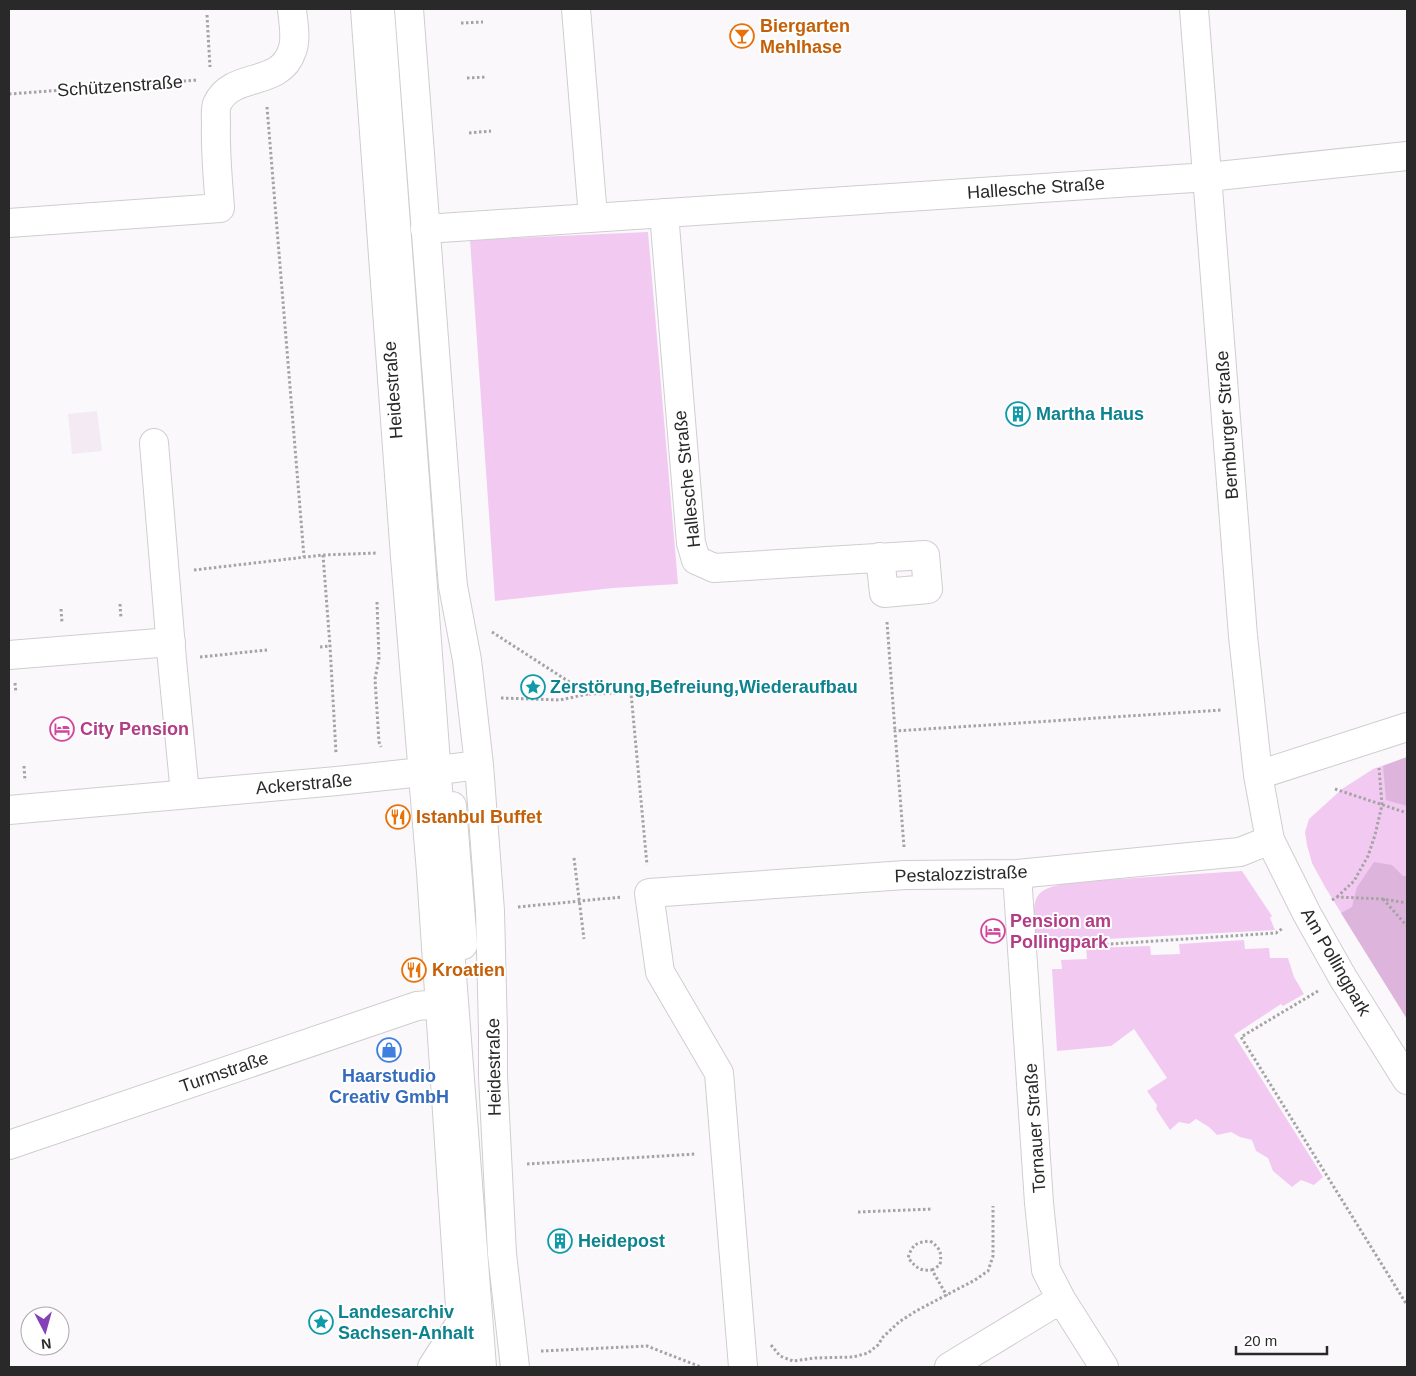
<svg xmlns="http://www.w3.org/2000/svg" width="1416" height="1376" viewBox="0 0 1416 1376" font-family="Helvetica,sans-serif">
<rect width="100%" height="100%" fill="#fbf8fb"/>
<path fill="#f3eaf3" d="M97,411L102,451L72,454L68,414Z"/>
<path fill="#f2caf1" d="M648,232L678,584L613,588L495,601L470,240Z
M1407,757V1019L1325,887L1312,863L1307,845L1305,832L1309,819L1342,789L1373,769Z
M1242,871L1272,916L1270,918L1275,930L1050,942L1049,936L1035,937C1033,896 1030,889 1074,882Z
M1244,940L1245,949L1269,948L1270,958H1288L1294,977L1304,994L1283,1006L1281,1004L1234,1035L1323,1177L1314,1185L1301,1180L1292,1187L1273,1171L1268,1158L1256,1151L1252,1140L1240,1137L1231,1132L1217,1135L1209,1127L1196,1119L1189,1124L1179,1122L1170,1130L1156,1109L1157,1105L1147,1091L1167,1078L1134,1029L1111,1046L1057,1051L1052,969H1062L1061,960L1087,959L1086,948L1150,946L1151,955L1180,954L1179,944Z"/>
<path fill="#ddb5dc" d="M1407,757V806L1386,800L1383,766Z
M1374,862L1392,865L1403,876H1407V1019L1341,913L1352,907L1357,887Z"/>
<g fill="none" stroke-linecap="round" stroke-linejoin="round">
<g stroke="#d0cdd0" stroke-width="30">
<path id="minor" d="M380,9L441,830
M576,9L593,217
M1194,9L1243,636L1258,775L1270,840L1307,914L1343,978L1407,1080
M664,213L691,543L696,560L714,568L925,555L928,589L884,593L880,557
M9,223L220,208C218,180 215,151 216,123C216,117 215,109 217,104C232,71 280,88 292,51C297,38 293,22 292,9
M425,229L1208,177L1407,156
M154,443L172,660L185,794
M9,655L171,642
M1258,775L1407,727
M452,806L463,945
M9,810L337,781L422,772
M1017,874L1039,1203L1046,1270L1061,1299L1104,1367
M448,923L482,1367
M9,1145L417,1006L439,1004
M432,1367L461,1322
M743,1367L719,1073L660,972L649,893L905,875L1017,874L1240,852L1270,840
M949,1367L1061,1299"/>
</g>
<g stroke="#d0cdd0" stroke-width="30">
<path id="major" d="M365,9L405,557L431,872L461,1322L459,1367
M409,9L451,563L453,586L467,660L479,765L490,911L493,1031V1076L502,1254L515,1367
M422,772L479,765"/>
</g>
<path stroke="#a6a3a6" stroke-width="3" stroke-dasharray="2.5 2.5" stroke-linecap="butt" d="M207,15L210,67
M461,23L483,22
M467,78L487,77
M9,94L198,80
M267,107L304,557
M469,133L491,131
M323,555L330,646L336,753
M194,570L323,555L377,553
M377,602L379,658L375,679L379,742L381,747
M120,604L121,618
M61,609L62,623
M887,622L895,731
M492,632L588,694L631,693L647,865
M320,647L330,646
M200,657L267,650
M15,683L16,693
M501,698L560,700L588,694
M24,766L25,781
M1335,789L1407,813
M904,847L895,731L1222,710
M574,858L584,939
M1337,897L1354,881L1368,856L1375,835L1382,805L1379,768
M1383,899L1407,926
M1332,900L1337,897L1383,899L1407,903
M518,907L622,897
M1051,948L1276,933L1283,928
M1318,991L1241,1037L1407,1305
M527,1164L696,1154
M858,1212L933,1209
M932,1270L940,1265C942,1252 940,1248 930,1241C916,1242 912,1245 908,1258C917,1268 919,1271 932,1270L947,1296
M771,1345L780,1356L793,1361L815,1358L853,1357L868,1353L878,1345L883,1337L899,1322L916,1311L975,1280L988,1271L993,1256V1206
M541,1351L647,1346L701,1367"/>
<use href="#minor" stroke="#fff" stroke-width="28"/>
<use href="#major" stroke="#fff" stroke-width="28"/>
</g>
<defs>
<g id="bar-ring" transform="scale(1.25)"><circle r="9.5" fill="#fff" stroke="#e8710a" stroke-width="1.5"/><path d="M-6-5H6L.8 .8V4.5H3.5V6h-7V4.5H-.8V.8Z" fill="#e8710a"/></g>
<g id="building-ring" transform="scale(1.25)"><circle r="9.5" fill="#fff" stroke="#0f9aa8" stroke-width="1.5"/><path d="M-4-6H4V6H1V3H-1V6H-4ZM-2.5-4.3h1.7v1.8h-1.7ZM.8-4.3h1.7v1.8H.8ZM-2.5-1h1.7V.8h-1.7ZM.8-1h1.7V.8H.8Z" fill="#0f9aa8"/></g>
<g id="sight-ring" transform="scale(1.25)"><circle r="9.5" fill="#fff" stroke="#0f9aa8" stroke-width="1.5"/><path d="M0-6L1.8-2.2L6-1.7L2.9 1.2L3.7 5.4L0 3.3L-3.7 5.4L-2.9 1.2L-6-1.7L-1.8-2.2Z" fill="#0f9aa8"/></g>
<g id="hotel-ring" transform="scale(1.25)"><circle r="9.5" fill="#fff" stroke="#d1479c" stroke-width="1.5"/><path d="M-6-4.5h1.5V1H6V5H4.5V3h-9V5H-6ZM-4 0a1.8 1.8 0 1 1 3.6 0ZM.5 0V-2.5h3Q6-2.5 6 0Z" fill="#d1479c"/></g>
<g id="restaurant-ring" transform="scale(1.25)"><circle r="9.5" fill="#fff" stroke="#e8710a" stroke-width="1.5"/><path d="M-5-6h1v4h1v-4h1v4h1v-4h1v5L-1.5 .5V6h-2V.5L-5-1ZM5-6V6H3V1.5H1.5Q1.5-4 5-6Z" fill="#e8710a"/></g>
<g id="shop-ring" transform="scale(1.25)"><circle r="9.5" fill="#fff" stroke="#3f7fe0" stroke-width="1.5"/><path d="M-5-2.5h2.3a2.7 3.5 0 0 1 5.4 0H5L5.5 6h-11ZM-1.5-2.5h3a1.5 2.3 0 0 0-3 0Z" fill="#3f7fe0"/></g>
</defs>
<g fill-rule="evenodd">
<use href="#bar-ring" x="742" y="36"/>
<use href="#building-ring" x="1018" y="414"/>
<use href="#sight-ring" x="533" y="687"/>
<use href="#hotel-ring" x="62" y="729"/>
<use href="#restaurant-ring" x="398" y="817"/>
<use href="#hotel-ring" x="993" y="931"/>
<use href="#restaurant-ring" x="414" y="970"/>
<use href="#shop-ring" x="389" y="1050"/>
<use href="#building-ring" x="560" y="1241"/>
<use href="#sight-ring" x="321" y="1322"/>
</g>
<g text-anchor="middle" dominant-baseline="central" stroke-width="4" stroke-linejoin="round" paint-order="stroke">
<g font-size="18" font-weight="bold" fill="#c56008" stroke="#fff" text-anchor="start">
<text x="760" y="26">Biergarten<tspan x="760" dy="21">Mehlhase</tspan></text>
<text x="416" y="817">Istanbul Buffet</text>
<text x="432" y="970">Kroatien</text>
</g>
<g font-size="18" fill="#2a292a" stroke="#fff">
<text transform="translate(120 86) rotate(-4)">Schützenstraße</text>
<text transform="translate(1036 188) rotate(-4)">Hallesche Straße</text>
<text transform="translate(393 390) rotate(-94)">Heidestraße</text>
<text transform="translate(1227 425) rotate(-94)">Bernburger Straße</text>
<text transform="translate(687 479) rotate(-96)">Hallesche Straße</text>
<text transform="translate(304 784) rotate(-5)">Ackerstraße</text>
<text transform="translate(961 874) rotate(-2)">Pestalozzistraße</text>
<text transform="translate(1336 962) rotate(60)">Am Pollingpark</text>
<text transform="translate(494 1067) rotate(-91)">Heidestraße</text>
<text transform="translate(224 1072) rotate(-19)">Turmstraße</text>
<text transform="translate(1035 1128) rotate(-94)">Tornauer Straße</text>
</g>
<g font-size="18" font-weight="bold" fill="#0d838f" stroke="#fff" text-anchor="start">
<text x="1036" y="414">Martha Haus</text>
<text x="550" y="687">Zerstörung,Befreiung,Wiederaufbau</text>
<text x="578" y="1241">Heidepost</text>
<text x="338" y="1312">Landesarchiv<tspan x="338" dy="21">Sachsen-Anhalt</tspan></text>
</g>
<g font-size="18" font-weight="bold" fill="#b23c85" stroke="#fff" text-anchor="start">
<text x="80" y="729">City Pension</text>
<text x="1010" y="921">Pension am<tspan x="1010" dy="21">Pollingpark</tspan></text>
</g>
<g font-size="18" font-weight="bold" fill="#366cbe" stroke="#fff">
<text x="389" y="1076">Haarstudio<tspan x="389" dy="21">Creativ GmbH</tspan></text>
</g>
</g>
<rect width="1416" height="1376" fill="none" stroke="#2a292a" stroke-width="20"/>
<g transform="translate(45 1331) rotate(174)"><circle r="24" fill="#ffffff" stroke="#aaa9aa"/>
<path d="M0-4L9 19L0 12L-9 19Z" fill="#8441b5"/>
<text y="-8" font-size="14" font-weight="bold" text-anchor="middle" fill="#2a292a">N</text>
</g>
<path d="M1236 1346v8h91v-8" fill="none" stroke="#2a292a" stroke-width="2.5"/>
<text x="1244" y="1346" font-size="15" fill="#2a292a" stroke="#ffffff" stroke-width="4" paint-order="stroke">20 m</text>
</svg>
